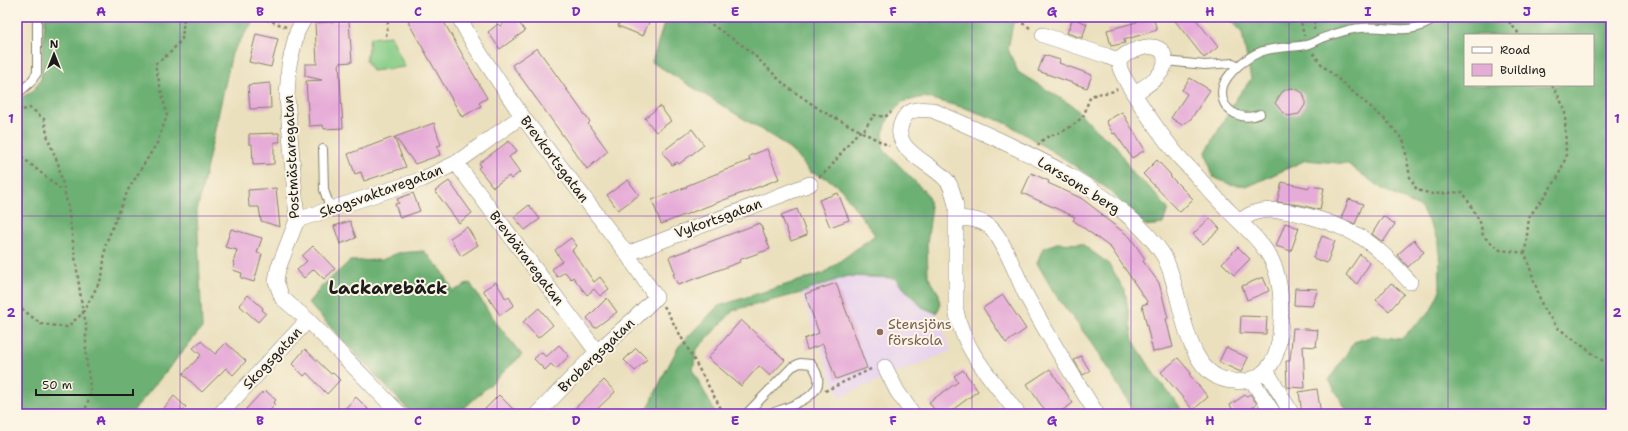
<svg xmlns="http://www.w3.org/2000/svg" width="1628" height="431" viewBox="0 0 1628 431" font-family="'Shantell Sans',sans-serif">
<rect width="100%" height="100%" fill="#fcf5e5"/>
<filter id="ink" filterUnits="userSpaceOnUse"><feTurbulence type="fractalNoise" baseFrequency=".025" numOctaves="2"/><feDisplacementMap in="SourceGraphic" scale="8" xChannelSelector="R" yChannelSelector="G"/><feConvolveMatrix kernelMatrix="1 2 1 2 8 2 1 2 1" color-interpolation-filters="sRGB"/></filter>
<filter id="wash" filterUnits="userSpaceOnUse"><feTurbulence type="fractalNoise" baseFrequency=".012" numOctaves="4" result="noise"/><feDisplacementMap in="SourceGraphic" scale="16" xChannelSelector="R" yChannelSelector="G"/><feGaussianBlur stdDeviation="0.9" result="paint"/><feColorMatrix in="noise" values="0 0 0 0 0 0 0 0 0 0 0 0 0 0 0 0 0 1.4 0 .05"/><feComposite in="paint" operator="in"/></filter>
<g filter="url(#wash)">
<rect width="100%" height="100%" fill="#ebe0bd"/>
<path fill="#e7d2ef" d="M847,276L894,278L922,307L936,313L951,351L839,397L801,293Z"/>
<path fill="#86cc86" stroke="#517451" d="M391,36L405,67L372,71L366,60L370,38Z"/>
<path fill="#6cb073" stroke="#446648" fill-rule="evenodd" d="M45,17H256L232,53L197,211L202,328L131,414H17V100L33,91L41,79Z
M666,17H1025L1013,23L1008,49L1018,72L1073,106L1098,132L1116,146L1133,174L1150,188L1168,209L1163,224L1145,226L1108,189L1066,160L1008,124L965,108L924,97L902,102L889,117L883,133V149L928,195L931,213L927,244L928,276L939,294L940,307L936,313L922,307L894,278L847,276L801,293L734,310L696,350L693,371L716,414H644L647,411L664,374L679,346L718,306L824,273L875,235L841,189L828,179L810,172L798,157L781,142L652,62Z
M1227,17H1611V404L1587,414H1349L1329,380L1354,342L1373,336L1401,339L1431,310L1440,290L1439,241L1421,208L1382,189L1348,164L1306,160L1249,186L1229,184L1213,177L1206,152L1236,99L1251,79L1242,33ZM1465,35H1593V85H1465Z
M1057,243L1082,244L1109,264L1125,291L1133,340L1156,377L1186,414H1136L1091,342L1055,294L1037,263L1043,248Z
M424,251L443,272L453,291L470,283L494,320L522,355L458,414H449L436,410L426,414H412L308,303L323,285L350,261L382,260L397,253Z"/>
<g id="blocks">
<path fill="#e6acd8" d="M416,17H441L487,98L479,103L481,106L462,117L408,22Z
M512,17H515L525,31L500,49L488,32L498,24L500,26Z
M622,17H651L643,36L618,26Z
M1136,17H1153L1157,30L1124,40L1125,43L1111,46L1107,30L1137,22Z
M1172,17H1194L1218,47L1204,58Z
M1073,18L1087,24L1082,38L1067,33Z
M349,21L352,62L339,63L343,128L324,129L323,125L309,126L306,81L322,80L305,76V64H317L315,23Z
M256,34L278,39L271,67L249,62Z
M537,48L590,122L588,124L608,151L587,169L512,65Z
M1044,55L1060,60L1059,63L1092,75L1087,88L1038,71Z
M1190,78L1210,90L1191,119L1182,125L1171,118L1187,94L1182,90Z
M270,83L271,108L250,109L248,85Z
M1293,88L1298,90L1303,93L1305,99V105L1299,114L1288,116L1283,113L1275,103L1282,92L1287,89Z
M660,106L671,121L656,132L645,118Z
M1122,112L1145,150L1132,158L1115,133L1113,134L1106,121Z
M434,123L441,145L437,146L440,155L415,164L395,137Z
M692,129L704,145L679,164L677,162L672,165L662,152Z
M279,133L280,142H274V164L253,165L252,144H249V134Z
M394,137L406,167L364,181L361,172L355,174L348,154Z
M509,141L517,151L509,157L520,172L511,179L509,176L493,187L478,168L481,166L479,163Z
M767,149L779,179L661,224L652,200L687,187L686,186L750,160L749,156Z
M1157,160L1171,175L1170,176L1193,199L1180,212L1143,174Z
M1031,173L1049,181L1048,183L1081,198L1102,214L1101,215L1130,237L1145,259L1143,261L1159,283L1168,318L1166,319L1173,347L1153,352L1142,305L1148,303L1111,248L1073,220L1075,217L1022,193Z
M628,180L639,195L618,210L607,195Z
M449,181L472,213L459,223L435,191Z
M1282,182L1309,188V186L1324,188L1320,210L1300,205L1277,202Z
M276,188L280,227L261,221L259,207H249L248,190Z
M413,193L420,211L400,218L395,204L399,203L397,199Z
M838,193L849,220L830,227L819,200Z
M1349,199L1363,204L1355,224L1341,218Z
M529,205L540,219L525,230L514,217Z
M797,209L807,235L791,241L781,215Z
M1383,216L1395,224L1383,242L1372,234Z
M1210,218L1220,229L1203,244L1193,234Z
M350,221L356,238L340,244L334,226Z
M760,223L770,249L739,260L740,262L678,285L673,274L675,273L669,257Z
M1285,223L1299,228L1291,251L1276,246Z
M467,227L478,245L461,256L450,238Z
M231,229L262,238L257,253L262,254L254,282L241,278L242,273L233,270L235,264L233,263L237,250L225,247Z
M1322,236L1335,241L1327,263L1313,258Z
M571,238L577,246L572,250L594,282L600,277L609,289L600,296L594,289L587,295L573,277L571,279L565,272L557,277L552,269L562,261L555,250Z
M1414,240L1424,252L1408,267L1397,255Z
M313,246L335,269L324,279L314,269L304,278L297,270L307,261L302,256Z
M1238,247L1250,259L1234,275L1222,263Z
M1360,254L1370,263L1357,284L1346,275Z
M1263,277L1269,291L1247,300L1242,286Z
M496,282L506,299L509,297L514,305L500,315L483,290Z
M836,283L867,368L836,379L823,344L807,350L804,339L819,333L805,294Z
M1391,283L1404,294L1389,311L1376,300Z
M1295,288L1318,289L1312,306L1294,305Z
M248,295L263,308L262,310L266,313L258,322L239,305Z
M1003,295L1026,329L1006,343L983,308Z
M607,298L617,312L595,328L587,318Z
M539,308L553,325L538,338L523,322Z
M1241,316L1267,317L1266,334L1240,333Z
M741,320L785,360L770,376L759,366L741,386L708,358Z
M1293,328L1318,330L1316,347L1303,346L1305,388L1287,387L1286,361H1290Z
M201,341L215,354L226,343L246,361L233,375L226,368L202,392L183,374L201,355L193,348Z
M559,345L569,356L556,369L551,364L545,370L534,359L541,352L546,357Z
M1226,347L1248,358L1241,372L1219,362Z
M636,348L647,359L635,371L624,360Z
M305,349L331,374L333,373L340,380L327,394L307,373L304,376L292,364Z
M1081,356L1090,371L1083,375L1074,360Z
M1178,358L1191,373L1189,374L1208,397L1193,410L1161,372Z
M1050,369L1073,403L1057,414H1047L1027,384Z
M963,370L978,391L947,414H937L929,402L958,382L954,376Z
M604,380L615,392L592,414H569Z
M1317,389L1321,414H1302L1299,392Z
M266,391L276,400L273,403L275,405L266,414H251L246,409L262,392L263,394Z
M1250,394L1257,404L1253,407L1257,414H1235L1230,405L1245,395L1246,397Z
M499,395L518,414H480Z
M174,396L186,407L180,414H159Z
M356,397L368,409L363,414H340Z"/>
</g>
</g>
<g filter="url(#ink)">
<use href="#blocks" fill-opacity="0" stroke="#847e6c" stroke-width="1"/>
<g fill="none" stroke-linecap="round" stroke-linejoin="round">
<g stroke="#847e6c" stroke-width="10">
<path id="lane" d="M1165,61L1205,65L1233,63L1238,66C1264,44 1276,50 1306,45C1311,44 1316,41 1320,39C1334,34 1347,29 1361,28C1392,25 1409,38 1437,17
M1238,66C1232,72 1226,77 1223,86C1217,109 1241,123 1260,114
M17,94L30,83L37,73V17
M323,149L324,190L331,210
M746,414L792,367L800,363L811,364C836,395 790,406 769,414"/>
</g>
<g stroke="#847e6c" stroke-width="16">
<path id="street" d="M305,17L297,32L289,65L287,97L297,220L278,269L276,281L282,298L308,320L400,414
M459,17L473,43L522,116L627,254L656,297L635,318L597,352L537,414
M1043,35L1107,56L1119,61
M456,163L597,352
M957,218C969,219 982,219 991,228C1003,239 1017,276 1025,293C1047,334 1072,375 1097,414
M297,220L423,179L456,163L522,116
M1240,222C1246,217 1252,212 1261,211C1290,207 1336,223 1361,237C1380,249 1395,266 1410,282
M627,254L810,184
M885,367L897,391L913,414
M1266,370L1292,414
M1251,379L1274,414
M220,414L308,320
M1018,414C994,381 963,351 956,310V206C954,198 953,189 948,182C934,163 885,149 904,118C910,108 922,109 932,110C1003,142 1118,187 1162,253C1184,287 1180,379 1234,381C1241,382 1250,381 1257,377C1274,367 1278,352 1280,334C1282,313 1282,288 1275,268C1267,245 1244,227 1228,210C1217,199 1206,187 1196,175C1188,166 1178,157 1171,147C1162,136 1117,73 1119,64C1120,56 1129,52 1136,50C1142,47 1152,45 1159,49C1163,51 1165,56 1165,60C1165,76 1145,86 1134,94"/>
</g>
<path stroke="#847e6c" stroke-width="2.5" stroke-dasharray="3 3" stroke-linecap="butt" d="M261,17L286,27
M695,17L711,24L749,50L786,86L822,111L889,146
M1012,17L1032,29
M1300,17L1304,36
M1505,17L1520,35
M1314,30L1315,17
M386,36L388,22L397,17
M1313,53L1323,66L1389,123L1404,142L1410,177L1417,190L1433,194L1463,192L1480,222L1483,236L1500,250L1525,253
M1552,85L1560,99L1565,111L1566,157L1557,179L1529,217L1525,253L1543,308L1558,328L1611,367
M17,111L31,108L44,119L48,139L58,163L68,207L83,313L86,322V358L91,392L84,414
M1038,146C1043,137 1050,136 1059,133C1066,130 1077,123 1082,117C1087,112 1086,103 1091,97C1098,91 1109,95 1117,89
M17,153L63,191
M819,177L828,170L858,132L863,131L874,115L885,117L891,112
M17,305L41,324L67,327L83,313L102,277L106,243L128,190L157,143L167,116L155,64L169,54L182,39L184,17
M664,306L724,414
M825,391L873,368"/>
<use href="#lane" stroke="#fff" stroke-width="8"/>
<use href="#street" stroke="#fff" stroke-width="15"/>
</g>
</g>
<path fill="none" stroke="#7b2cbf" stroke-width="1" stroke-opacity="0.55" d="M180,17V414M339,17V414M497,17V414M656,17V414M814,17V414M972,17V414M1131,17V414M1289,17V414M1448,17V414M17,216H1611"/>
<circle fill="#8d6e63" stroke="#fcf5e5" stroke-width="1.5" cx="880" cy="332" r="4"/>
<g text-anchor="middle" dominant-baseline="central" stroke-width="4" stroke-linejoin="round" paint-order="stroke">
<g font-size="14" fill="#1c1c1c" stroke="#fcf5e5">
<text transform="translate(291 157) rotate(-93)">Postmästaregatan</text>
<text transform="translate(555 159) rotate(53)">Brevkortsgatan</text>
<text transform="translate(1079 185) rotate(32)">Larssons berg</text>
<text transform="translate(381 191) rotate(-20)">Skogsvaktaregatan</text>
<text transform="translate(718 218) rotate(-20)">Vykortsgatan</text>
<text transform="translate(527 258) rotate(53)">Brevbäraregatan</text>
<text transform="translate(596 355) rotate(-44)">Brobergsgatan</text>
<text transform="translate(272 358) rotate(-47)">Skogsgatan</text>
</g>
<g font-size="14" fill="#785e54" stroke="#fcf5e5" text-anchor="start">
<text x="888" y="324">Stensjöns<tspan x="888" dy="16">förskola</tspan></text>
</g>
<g font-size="18" font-weight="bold" fill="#1c1c1c" stroke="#fcf5e5">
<text x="388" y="288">Lackarebäck</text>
</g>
</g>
<rect width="1628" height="431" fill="none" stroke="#fcf5e5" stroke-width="44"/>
<rect x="1464" y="34" width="130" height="52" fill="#fcf5e5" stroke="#a29e95"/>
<rect x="1472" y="47" width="20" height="6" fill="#ffffff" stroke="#a29e95"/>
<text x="1500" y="54" font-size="12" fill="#1c1c1c">Road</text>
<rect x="1472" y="64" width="20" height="12" fill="#e6acd8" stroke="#a29e95"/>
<text x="1500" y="74" font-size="12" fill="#1c1c1c">Building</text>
<g transform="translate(54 54)" stroke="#fcf5e5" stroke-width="3" paint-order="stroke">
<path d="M0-3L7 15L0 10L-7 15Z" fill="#1c1c1c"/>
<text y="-6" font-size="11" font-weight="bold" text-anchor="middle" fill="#1c1c1c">N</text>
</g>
<path d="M36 389v6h97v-6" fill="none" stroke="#1c1c1c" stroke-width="2"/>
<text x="42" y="389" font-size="12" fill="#1c1c1c" stroke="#fcf5e5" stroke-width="3" paint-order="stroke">50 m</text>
<rect x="22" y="22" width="1584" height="387" fill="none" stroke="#7b2cbf" stroke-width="1.5"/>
<g font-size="13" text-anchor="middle" font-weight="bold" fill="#7b2cbf">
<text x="101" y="16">A</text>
<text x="260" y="16">B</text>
<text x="418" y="16">C</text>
<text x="576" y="16">D</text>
<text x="735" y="16">E</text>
<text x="893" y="16">F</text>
<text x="1052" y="16">G</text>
<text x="1210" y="16">H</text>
<text x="1368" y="16">I</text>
<text x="1527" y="16">J</text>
<text x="11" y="123">1</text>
<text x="1617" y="123">1</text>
<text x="11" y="317">2</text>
<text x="1617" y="317">2</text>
<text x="101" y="425">A</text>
<text x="260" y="425">B</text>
<text x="418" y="425">C</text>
<text x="576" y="425">D</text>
<text x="735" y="425">E</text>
<text x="893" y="425">F</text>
<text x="1052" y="425">G</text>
<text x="1210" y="425">H</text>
<text x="1368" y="425">I</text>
<text x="1527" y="425">J</text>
</g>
</svg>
